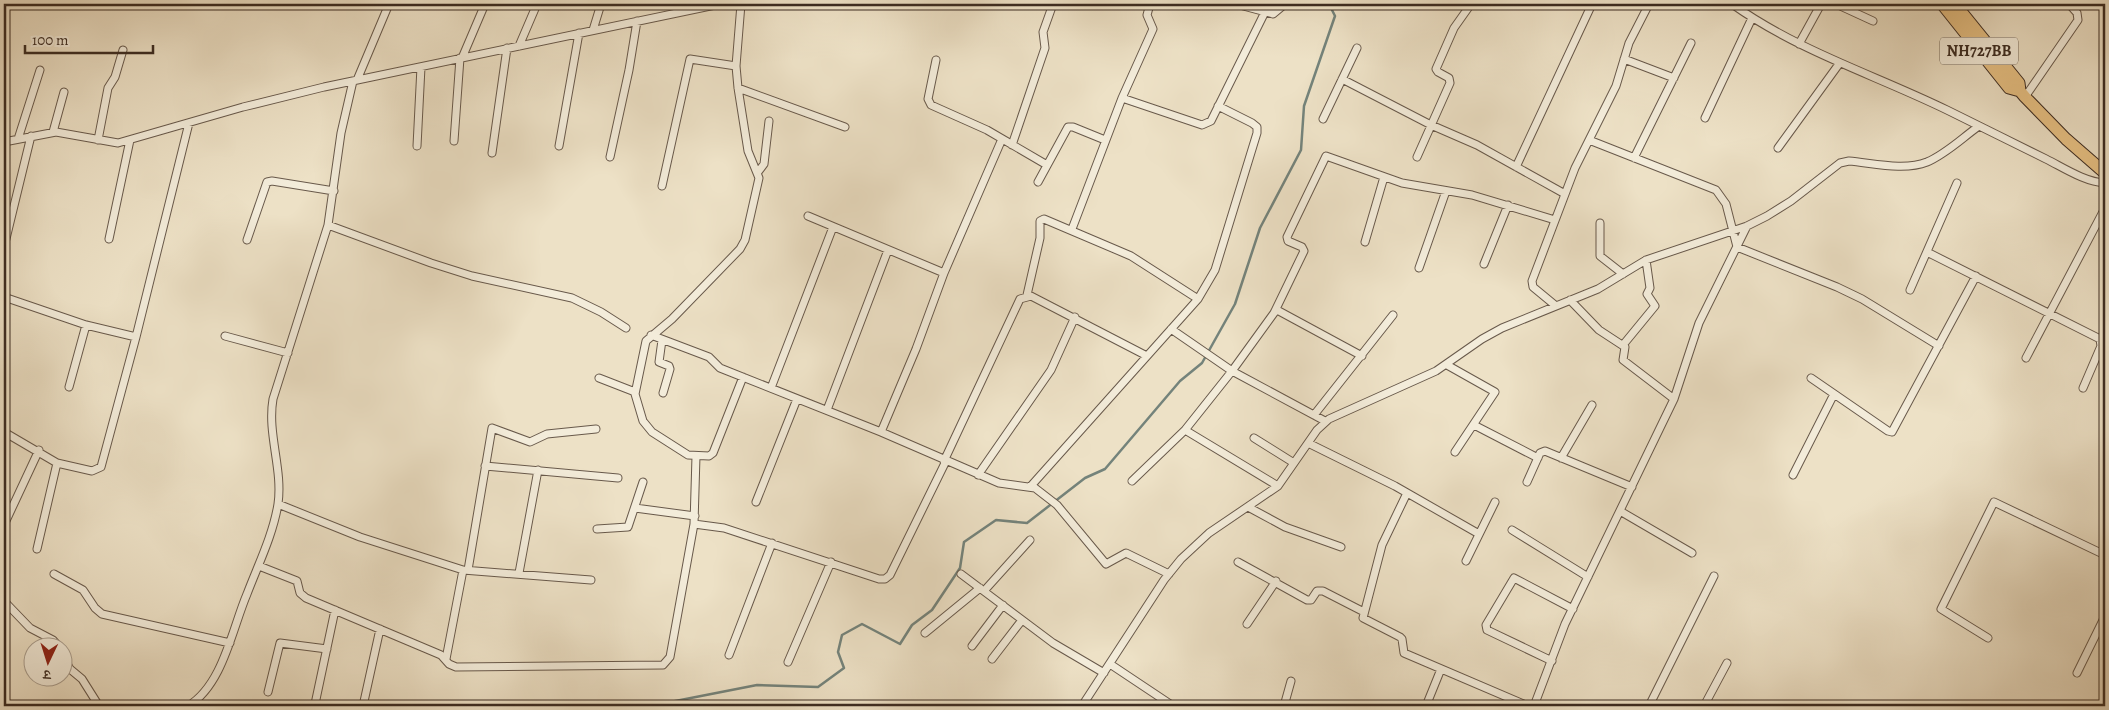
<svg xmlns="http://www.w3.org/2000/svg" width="2109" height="710" viewBox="0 0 2109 710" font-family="Alegreya,'Noto Serif Devanagari',serif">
<rect width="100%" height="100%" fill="#ede1c6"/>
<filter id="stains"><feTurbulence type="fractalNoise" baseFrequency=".004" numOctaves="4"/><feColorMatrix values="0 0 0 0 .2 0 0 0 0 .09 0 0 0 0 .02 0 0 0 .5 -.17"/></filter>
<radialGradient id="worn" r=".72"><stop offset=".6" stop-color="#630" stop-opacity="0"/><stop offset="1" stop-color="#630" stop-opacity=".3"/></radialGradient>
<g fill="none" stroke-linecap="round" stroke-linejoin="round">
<path stroke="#74837b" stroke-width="2.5" d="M650,706L757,685L818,687L844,668L838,652L842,635L862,624L900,644L912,625L932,610L960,568L964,542L996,520L1027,523L1085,478L1105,469L1180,381L1202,363L1235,304L1260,228L1301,150L1304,106L1335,16L1329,4"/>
<g stroke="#68594b" stroke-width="9">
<path id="minor" d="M741,4L736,66L738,88L748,151L759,178L745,240L740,249L672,319L646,341L635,394L643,421L652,432L688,455L709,456L713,453L743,377
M1236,4L1273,14L1285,4
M1732,4C1800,52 1873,74 1947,110C1980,126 2013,143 2046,159C2064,168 2085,182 2105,183
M1836,4L1873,21
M593,30L601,4
M1799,44L1821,4
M519,46L537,4
M462,58L485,4
M1624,59L1674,78
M936,60L928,99L931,105L987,130L1047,165
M1342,79L1431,125L1477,145L1565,194
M357,80L389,4
M738,88L845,127
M2025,97L2078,20L2077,13L2069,4
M1122,98L1202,125L1211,121L1265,12
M1705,118L1752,18
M1323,119L1357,48
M53,132L64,92
M18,139L40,70
M98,140L108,88L115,77L123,50
M1589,140L1716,190L1726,204L1737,247L1837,287L1862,299L1939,346
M454,141L460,58
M4,142L56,132L118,143L243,107L324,87L720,4
M1012,145L1045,48L1043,32L1053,4
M417,146L421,67
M559,146L579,33
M1778,148L1839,64
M492,153L507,48
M610,157L629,70L637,21
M1417,157L1450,83L1449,78L1438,72L1436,69L1454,28L1471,4
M1634,158L1691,43
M1516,167L1592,4
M758,172L764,164L769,121
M1038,182L1068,127H1073L1105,140
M662,186L690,59L736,66
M808,216L944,273
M1600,223V256L1623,274
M328,225L431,263L472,276L572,298L601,312L626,328
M1072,229L1122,98L1153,29L1147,15L1150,4
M109,239L130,140
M247,240L267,182L272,181L334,191
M1365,242L1384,177
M4,247L31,136
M1927,252L2100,339L2101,346L2083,388
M1484,264L1508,205
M1419,268L1446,191
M1910,290L1957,183
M1027,295L1040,238V221L1044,219L1131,256L1198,299
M4,297L86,325L136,337
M1570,300L1599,330L1625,347L1623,360L1674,399
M1556,306L1533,287L1532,281L1575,168L1616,86L1629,43L1649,4
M1277,310L1362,356
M1171,329L1232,371L1325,421
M651,335L709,357L720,368L881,432L999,483L1035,488L1057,505L1106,564L1126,553L1169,574
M225,336L288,353
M662,340L659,362L669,366L670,369L663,393
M1623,345L1655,306L1647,294L1650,288L1646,260
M2026,358L2105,208
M1447,365L1495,392L1455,452
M599,378L635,392
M1811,378L1888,431L1892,432L1976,276
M69,387L86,325
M771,388L833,227
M827,410L888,250
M1314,415L1393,315
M1474,425L1538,458
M1185,430L1278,486
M4,432L57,463L37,549
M881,432L916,349L944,273L1002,139
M1254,438L1294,463
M1308,443L1395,486L1479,534
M1561,458L1592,405
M944,461L1020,299L1031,296L1147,356
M57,463L92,471L101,467L136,337L189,123
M485,466L618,478
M978,475L1051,370L1075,317
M1793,475L1834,394
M1132,481L1185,430L1232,371L1274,313L1304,251L1302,247L1288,241L1287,237L1326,156L1402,183L1472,195L1555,220
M1527,482L1540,453L1545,451L1632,487
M1030,487L1198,299L1215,270L1257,133V127L1252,123L1218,106
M1407,493L1382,545L1363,618L1400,637L1402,639L1404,653L1528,706
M756,502L797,399
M278,504L360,537L463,570L591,580
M1248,507L1285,527L1341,547
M635,508L695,516
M1620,511L1692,553
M694,524L724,528L879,579H885L890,575L946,461
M4,525L39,450
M597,529L628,527L643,482
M1512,530L1588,577
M1466,561L1495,502
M1238,562L1307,600H1311L1317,591H1323L1364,612
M259,566L297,581L300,593L306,598L441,655L449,664L456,667L663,665L670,657L694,524L696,456
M468,570L492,428L530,442L547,434L596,429
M519,573L538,470
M54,574L83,590L95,608L102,614L230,643
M961,574L1053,643L1104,673
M984,591L1030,540
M4,601L30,628L53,640L60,648
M1247,624L1276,581
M925,633L980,588
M1988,638L1941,609L1994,502L2105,555
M972,646L1003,605
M62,654L70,669L82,679L99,706
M729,655L772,543
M446,659L463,570
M992,659L1022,620
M1552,661L1487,630L1486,625L1514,578L1573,609
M788,662L831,562
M1110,664L1173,706
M2077,673L2105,616
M268,692L280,643L327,649
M315,704L335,610
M188,706C223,685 232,629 247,594C258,565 273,535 278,504C283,469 267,434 273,399L328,225L341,133L353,81
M363,706L380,629
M1082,706L1164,580L1181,559L1209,533L1278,486L1317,430L1329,419L1436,371L1482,339L1502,328L1598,289L1646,260L1747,226L1767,216L1791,201L1840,163L1849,161C1873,163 1904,171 1927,162C1946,154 1962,138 1979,126
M1284,706L1291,681
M1426,706L1441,669
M1534,706L1565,624L1674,399L1699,323L1747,226
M1649,706L1714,576
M1704,706L1727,663"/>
</g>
<g stroke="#3c2c22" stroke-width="13">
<path id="trunk" d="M1942,4L2009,88L2020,91
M1955,4L2019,83L2020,91L2025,97L2066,139L2105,173"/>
</g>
<use href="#minor" stroke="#f3ecda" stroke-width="7"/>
<use href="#trunk" stroke="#e6c083" stroke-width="11"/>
</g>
<g text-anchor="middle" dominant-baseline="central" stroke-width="4" stroke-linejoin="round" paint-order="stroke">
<rect fill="#f3ecda" stroke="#736659" stroke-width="1" x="1940" y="37.5" width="78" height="27" rx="4"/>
<g font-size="16" font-weight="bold" fill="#3c2c22">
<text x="1979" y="51">NH727BB</text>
</g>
</g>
<rect width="2109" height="710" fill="none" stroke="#ede1c6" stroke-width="20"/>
<rect x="5" y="5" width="2099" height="700" fill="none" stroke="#3c2c22" stroke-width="2.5"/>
<rect x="10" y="10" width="2089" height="690" fill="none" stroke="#3c2c22"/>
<g transform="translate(48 662) rotate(184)"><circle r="24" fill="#f3ecda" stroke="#aa9f90"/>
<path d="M0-4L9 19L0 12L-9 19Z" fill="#8f2418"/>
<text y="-8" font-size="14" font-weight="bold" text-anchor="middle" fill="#3c2c22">उ</text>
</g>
<path d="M25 45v8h128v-8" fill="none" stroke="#3c2c22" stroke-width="2.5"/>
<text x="32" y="45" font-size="15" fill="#3c2c22" stroke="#f3ecda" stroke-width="4" paint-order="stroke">100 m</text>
<rect width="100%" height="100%" filter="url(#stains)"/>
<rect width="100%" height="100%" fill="url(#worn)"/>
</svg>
